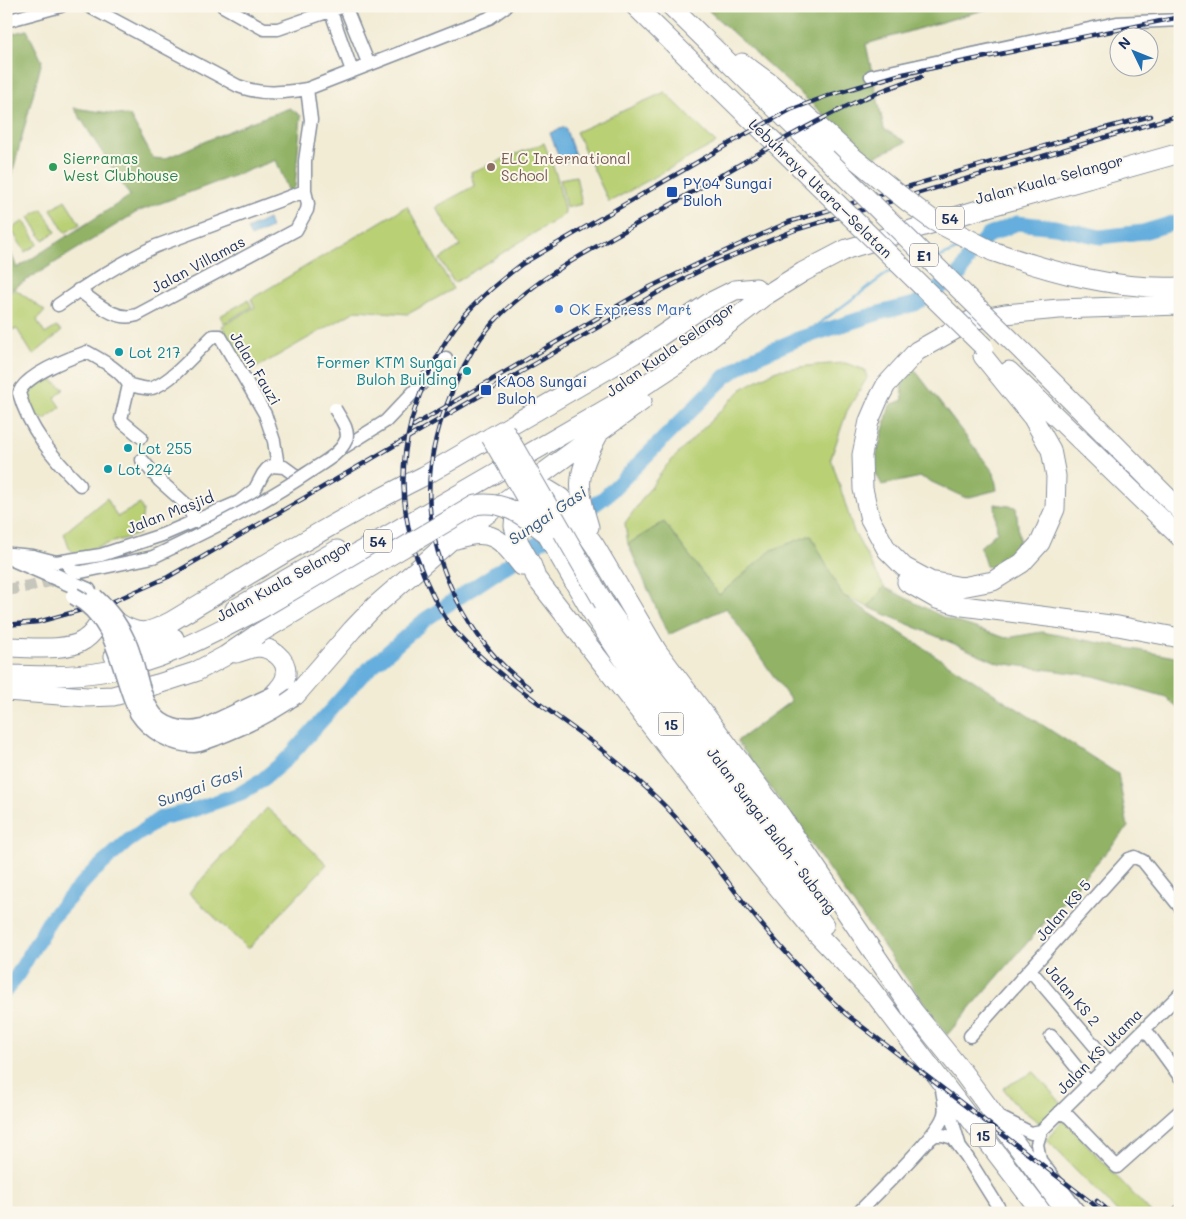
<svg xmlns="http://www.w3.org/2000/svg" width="1186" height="1219" viewBox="0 0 1186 1219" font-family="Mali,sans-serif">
<rect width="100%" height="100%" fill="#fbf7ec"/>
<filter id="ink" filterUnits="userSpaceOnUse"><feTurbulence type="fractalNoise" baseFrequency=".02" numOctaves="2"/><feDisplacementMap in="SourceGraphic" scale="10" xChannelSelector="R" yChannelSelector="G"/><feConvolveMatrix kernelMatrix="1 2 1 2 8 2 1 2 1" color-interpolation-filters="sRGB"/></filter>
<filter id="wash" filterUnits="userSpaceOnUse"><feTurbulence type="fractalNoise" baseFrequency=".0096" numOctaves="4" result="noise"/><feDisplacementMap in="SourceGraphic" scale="20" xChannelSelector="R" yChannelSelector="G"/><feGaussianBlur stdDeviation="1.12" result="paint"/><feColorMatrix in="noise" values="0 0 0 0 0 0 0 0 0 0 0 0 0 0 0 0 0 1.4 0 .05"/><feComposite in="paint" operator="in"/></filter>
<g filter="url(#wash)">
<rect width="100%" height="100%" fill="#f2ecd5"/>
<path fill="#b9d075" stroke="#6a806a" d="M665,92L716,143L609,202L576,132Z
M544,143L557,177L565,214L454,283L440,259L460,246L436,207L474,186L471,172Z
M576,176L582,204L566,208L560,179Z
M65,200L80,224L65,233L51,209Z
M407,206L453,289L408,314L357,310L249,372L222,326L255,307L251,299Z
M42,209L56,232L43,240L29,217Z
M24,221L38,244L25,252L11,229Z
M15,289L45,311L37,320L45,334L56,327L62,331L33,355L17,329L9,330L6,326V296Z
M248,300L252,307L224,323L220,316Z
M845,363L865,370L867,378L847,411L831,458L854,532L884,587L868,607L842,595L811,535L772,550L719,595L664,522L628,544L625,523L666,466L743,388L777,370L816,365Z
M48,377L64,389L55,398L61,407L45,419L34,417L25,395C29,386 40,382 48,377Z
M107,498L117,517L140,504L143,511L139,534L75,554L69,548L64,533Z
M267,808L327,864L248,949L189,893Z
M1034,1072L1062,1104L1041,1124L1017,1106L1003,1088Z
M1063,1119L1151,1213H1118L1047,1140Z"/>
<path fill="#92b266" stroke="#567062" d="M707,6H997L866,44L884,129L906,142L872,158L710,12Z
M27,30L42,61L6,197V35Z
M74,108L130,116L153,158L164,159L248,123L290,108L301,116L295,187L289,192L276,160L137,212L6,293V240L17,268L130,196Z
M914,369L994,473L997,490L966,498L921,477L882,485L873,468L890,405L903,400L901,382Z
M995,504L1016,507L1021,555L996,569L986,566L980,547L997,532Z
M664,522L719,595L772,550L811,535L842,595L1118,774L1128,827L947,1035L737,741L791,701L726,608L668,635L628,544Z
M884,587L945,618L1006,638L1042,632L1180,658V711L1166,697L1094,676L999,663L868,607Z"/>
<path fill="#65aedd" stroke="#406e9e" d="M565,127L576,158L561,163L550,133Z
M268,219L271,228L251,237L247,229Z"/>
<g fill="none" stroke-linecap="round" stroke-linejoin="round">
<path stroke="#65aedd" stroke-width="2.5" d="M938,258L965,246
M798,339L889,272L894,271"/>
<path stroke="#65aedd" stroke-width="15" d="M577,517L605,497L725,377L751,359L798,339L879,313L915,304L960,274L970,255L987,236L1017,223L1055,227L1100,237L1143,232L1180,221
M6,990L18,974L51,918L91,874L128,841L161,818L193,810L241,793L261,781L289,757L363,674L426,619L506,566L556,531"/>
</g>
</g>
<g filter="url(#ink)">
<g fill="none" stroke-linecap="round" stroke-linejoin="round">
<path stroke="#c7c6bd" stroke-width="12" stroke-dasharray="12 6" stroke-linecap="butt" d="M6,590L30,586L62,578"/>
<g stroke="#868e9a" stroke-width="15">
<path id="minor" d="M88,6L238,86C261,95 283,93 307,89L489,18L506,6
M223,6L264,29H278L344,6
M345,6L369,65
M331,12L352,71
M6,21L61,6
M871,76L1117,23L1180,20
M78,290C96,302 115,322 137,315L296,230L307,210L308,204L305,191V161L311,120L307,89
M58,305C89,283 122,262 156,246L305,191
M129,385C136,386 146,390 152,388C172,382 197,351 213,336H220L265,414L274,441L278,466
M338,451L386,421L446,358
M142,460L160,481L188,506L195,522
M80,485C54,459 29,429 19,393C25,375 70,358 87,352C101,360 121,370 129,385L121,419L124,423L141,437
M11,554L33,556L56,562L101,555L162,535L239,502L255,489L263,474L267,469L272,466L284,467L299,478L307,473
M66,561C69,569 73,572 81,572L153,557
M1031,971L1110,1064
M1145,1029L1180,1077
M970,1036L1129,859L1135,857L1143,861L1180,907
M1051,1036L1090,1084
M947,1103L960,1147
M1060,1112L1069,1117L1117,1167L1180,1111
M997,1116L1031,1133L1041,1131
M926,1142L935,1135H943L953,1138L967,1157L1002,1213
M858,1213C875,1195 940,1134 944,1114C946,1107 943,1097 942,1090
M1080,1213L1040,1160L1037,1144L1041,1131L1180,994
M1178,1213L1180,1211"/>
</g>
<g stroke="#868e9a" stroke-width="19">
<path id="major" d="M6,555L88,591"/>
</g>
<g stroke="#868e9a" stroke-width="21">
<path id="highway" d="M635,6L809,176
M671,6L826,158
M742,63L771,84L854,158
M992,251C1052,272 1115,290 1180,287
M1023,352L1180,510
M983,356L1033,418L1051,450L1056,476L1055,509L1040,543L1022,563L993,581L962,587L930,581L904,567L887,550L870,519L863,489L862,455L869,421L878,400L886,385L917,351L972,320L1005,314L1059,309L1180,305
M1009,371L1180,537
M589,527C576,486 577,473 598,435
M546,533L591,611L626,663L824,925
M456,539C491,527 501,539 522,566
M907,582L937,599L963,606L1118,626L1180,638
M604,603L639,653L810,880
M235,609L337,550
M117,622C140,637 149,633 172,621C255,571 337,519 424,476L634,354L709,303L735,290L756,288
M6,647C27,647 68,652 84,640C93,634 97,628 101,619
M236,653C243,651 252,647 259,647C271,648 286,658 286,672C287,681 279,689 273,695
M114,656L159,644L174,638
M6,675C38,676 70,677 102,672C161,663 212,634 264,607L622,400L677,364L763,297L803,272L847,249L988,207L1180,153
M6,691L87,697L113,696L158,684L195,672L225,656L256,635
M295,696L352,630L374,607L450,541L642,401
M867,984L1042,1213
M874,994L815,932L752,856L536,578L532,566L519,543L514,526L515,514L521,499L534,491L548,490L561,498L595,546L657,651L781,816L918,1018
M910,1007L961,1070L1067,1213"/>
</g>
<use href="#minor" stroke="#fff" stroke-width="12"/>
<use href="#major" stroke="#fff" stroke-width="16"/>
<use href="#highway" stroke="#fff" stroke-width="19"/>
<g stroke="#1b2f5e" stroke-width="4.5">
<path id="rail" d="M413,426L650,287L710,258L789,222L1109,127L1151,116
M6,625L38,622L114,601L168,577L657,293L715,263L795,230L1180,115
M531,689C499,666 476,637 458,602C420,528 420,459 456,383C465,362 476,342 491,325C535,275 608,241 665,208C706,184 747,160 788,137C832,113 872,92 921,77
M1097,1201L1111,1213
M1102,1213L1092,1203L847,1015C811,982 779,946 748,908C719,871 692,832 658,799C636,778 612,757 588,739C542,705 494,674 456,632C440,614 425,580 417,558C393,490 402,424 435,361C443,345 452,329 464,316C481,296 501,280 522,264L744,135L790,110L830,95L898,75L1180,17"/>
</g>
<use href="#rail" stroke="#fbf7ec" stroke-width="2.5" stroke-dasharray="8" stroke-linecap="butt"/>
<g stroke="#868e9a" stroke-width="15" stroke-linecap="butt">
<path id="minor-bridge" d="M153,557C208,531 262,504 312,470C324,462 340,454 346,440C350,430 340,418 335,409"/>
</g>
<g stroke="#868e9a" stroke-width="19" stroke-linecap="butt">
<path id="major-bridge" d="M74,596C119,620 118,672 138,713C150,731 172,744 194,744C201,744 209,739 216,737C244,726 271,714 295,696
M95,597C110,610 120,625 128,643C137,664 139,690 150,709C160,727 184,733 203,728L273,695"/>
</g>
<g stroke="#868e9a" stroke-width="21" stroke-linecap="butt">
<path id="highway-bridge" d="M826,158L1023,352
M854,158L907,201L934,221L992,251
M809,176L984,347
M504,430L604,603
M491,437L542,526
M256,635L475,505C504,500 524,516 546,533"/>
</g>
<use href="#minor-bridge" stroke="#fff" stroke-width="12"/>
<use href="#major-bridge" stroke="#fff" stroke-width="16"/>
<use href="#highway-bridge" stroke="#fff" stroke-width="19"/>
</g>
</g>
<circle fill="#2e9e5b" stroke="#fbf7ec" stroke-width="2" cx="53" cy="167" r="5"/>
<circle fill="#8d6e63" stroke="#fbf7ec" stroke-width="2" cx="491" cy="167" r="5"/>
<g fill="#1a4fb4" stroke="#fbf7ec" stroke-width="2">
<rect x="666" y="186" width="12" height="12" rx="2.5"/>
<rect x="480" y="384" width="12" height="12" rx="2.5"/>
</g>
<circle fill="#3f7fe0" stroke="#fbf7ec" stroke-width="2" cx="559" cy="309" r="5"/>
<g fill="#0f9aa8" stroke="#fbf7ec" stroke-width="2">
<circle cx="119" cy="352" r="5"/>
<circle cx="467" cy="371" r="5"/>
<circle cx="128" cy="448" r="5"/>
<circle cx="108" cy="469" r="5"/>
</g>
<g text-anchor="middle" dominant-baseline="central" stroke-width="4" stroke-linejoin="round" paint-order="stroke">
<g fill="#fbf7ec" stroke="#5e6b89" stroke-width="1">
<rect x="936" y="206.5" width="28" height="23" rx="4"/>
<rect x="910" y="243.5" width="28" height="23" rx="4"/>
<rect x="364" y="529.5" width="28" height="23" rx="4"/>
<rect x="658.5" y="712.5" width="25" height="23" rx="4"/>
<rect x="970.5" y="1123.5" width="25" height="23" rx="4"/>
</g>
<g font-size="14" font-weight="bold" fill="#1b2f5e">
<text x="950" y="218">54</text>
<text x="924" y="255">E1</text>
<text x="378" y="541">54</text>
<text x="671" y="724">15</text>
<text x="983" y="1135">15</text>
</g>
<g font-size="15" fill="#27864d" stroke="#fbf7ec" text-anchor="start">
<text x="63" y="158">Sierramas<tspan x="63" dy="17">West Clubhouse</tspan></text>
</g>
<g font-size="15" fill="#785e54" stroke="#fbf7ec" text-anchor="start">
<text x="501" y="158">ELC International<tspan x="501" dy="17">School</tspan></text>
</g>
<g font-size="15" fill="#1b2f5e" stroke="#fbf7ec">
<text transform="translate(1049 179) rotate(-15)">Jalan Kuala Selangor</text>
<text transform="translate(821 188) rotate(44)">Lebuhraya Utara–Selatan</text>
<text transform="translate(198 264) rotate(-28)">Jalan Villamas</text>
<text transform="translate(670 349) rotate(-35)">Jalan Kuala Selangor</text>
<text transform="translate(256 368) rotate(59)">Jalan Fauzi</text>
<text transform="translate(170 512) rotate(-21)">Jalan Masjid</text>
<text transform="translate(284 580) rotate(-29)">Jalan Kuala Selangor</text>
<text transform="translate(772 830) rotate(53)">Jalan Sungai Buloh - Subang</text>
<text transform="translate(1063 910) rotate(-49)">Jalan KS 5</text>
<text transform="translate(1073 995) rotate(50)">Jalan KS 2</text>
<text transform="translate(1099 1051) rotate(-45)">Jalan KS Utama</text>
</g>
<g font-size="15" fill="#164399" stroke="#fbf7ec" text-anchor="start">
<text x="683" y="183">PY04 Sungai<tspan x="683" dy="17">Buloh</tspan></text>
<text x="497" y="381">KA08 Sungai<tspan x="497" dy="17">Buloh</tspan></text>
</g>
<g font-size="15" fill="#366cbe" stroke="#fbf7ec" text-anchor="start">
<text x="569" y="309">OK Express Mart</text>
</g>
<g font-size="15" fill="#0d838f" stroke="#fbf7ec" text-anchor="start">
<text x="129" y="352">Lot 217</text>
<text x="457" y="362" text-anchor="end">Former KTM Sungai<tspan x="457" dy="17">Buloh Building</tspan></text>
<text x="138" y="448">Lot 255</text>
<text x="118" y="469">Lot 224</text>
</g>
<g font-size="16" font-style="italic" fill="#355b8a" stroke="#fbf7ec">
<text transform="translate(547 515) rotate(-34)">Sungai Gasi</text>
<text transform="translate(200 786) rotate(-20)">Sungai Gasi</text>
</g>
</g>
<rect width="1186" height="1219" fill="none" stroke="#fbf7ec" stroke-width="25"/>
<g transform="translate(1134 52) rotate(313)"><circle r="24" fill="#fbf7ec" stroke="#a1a7b3"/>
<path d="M0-4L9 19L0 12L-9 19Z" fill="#1f6fb2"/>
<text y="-8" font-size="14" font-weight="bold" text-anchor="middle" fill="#1b2f5e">N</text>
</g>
</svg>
